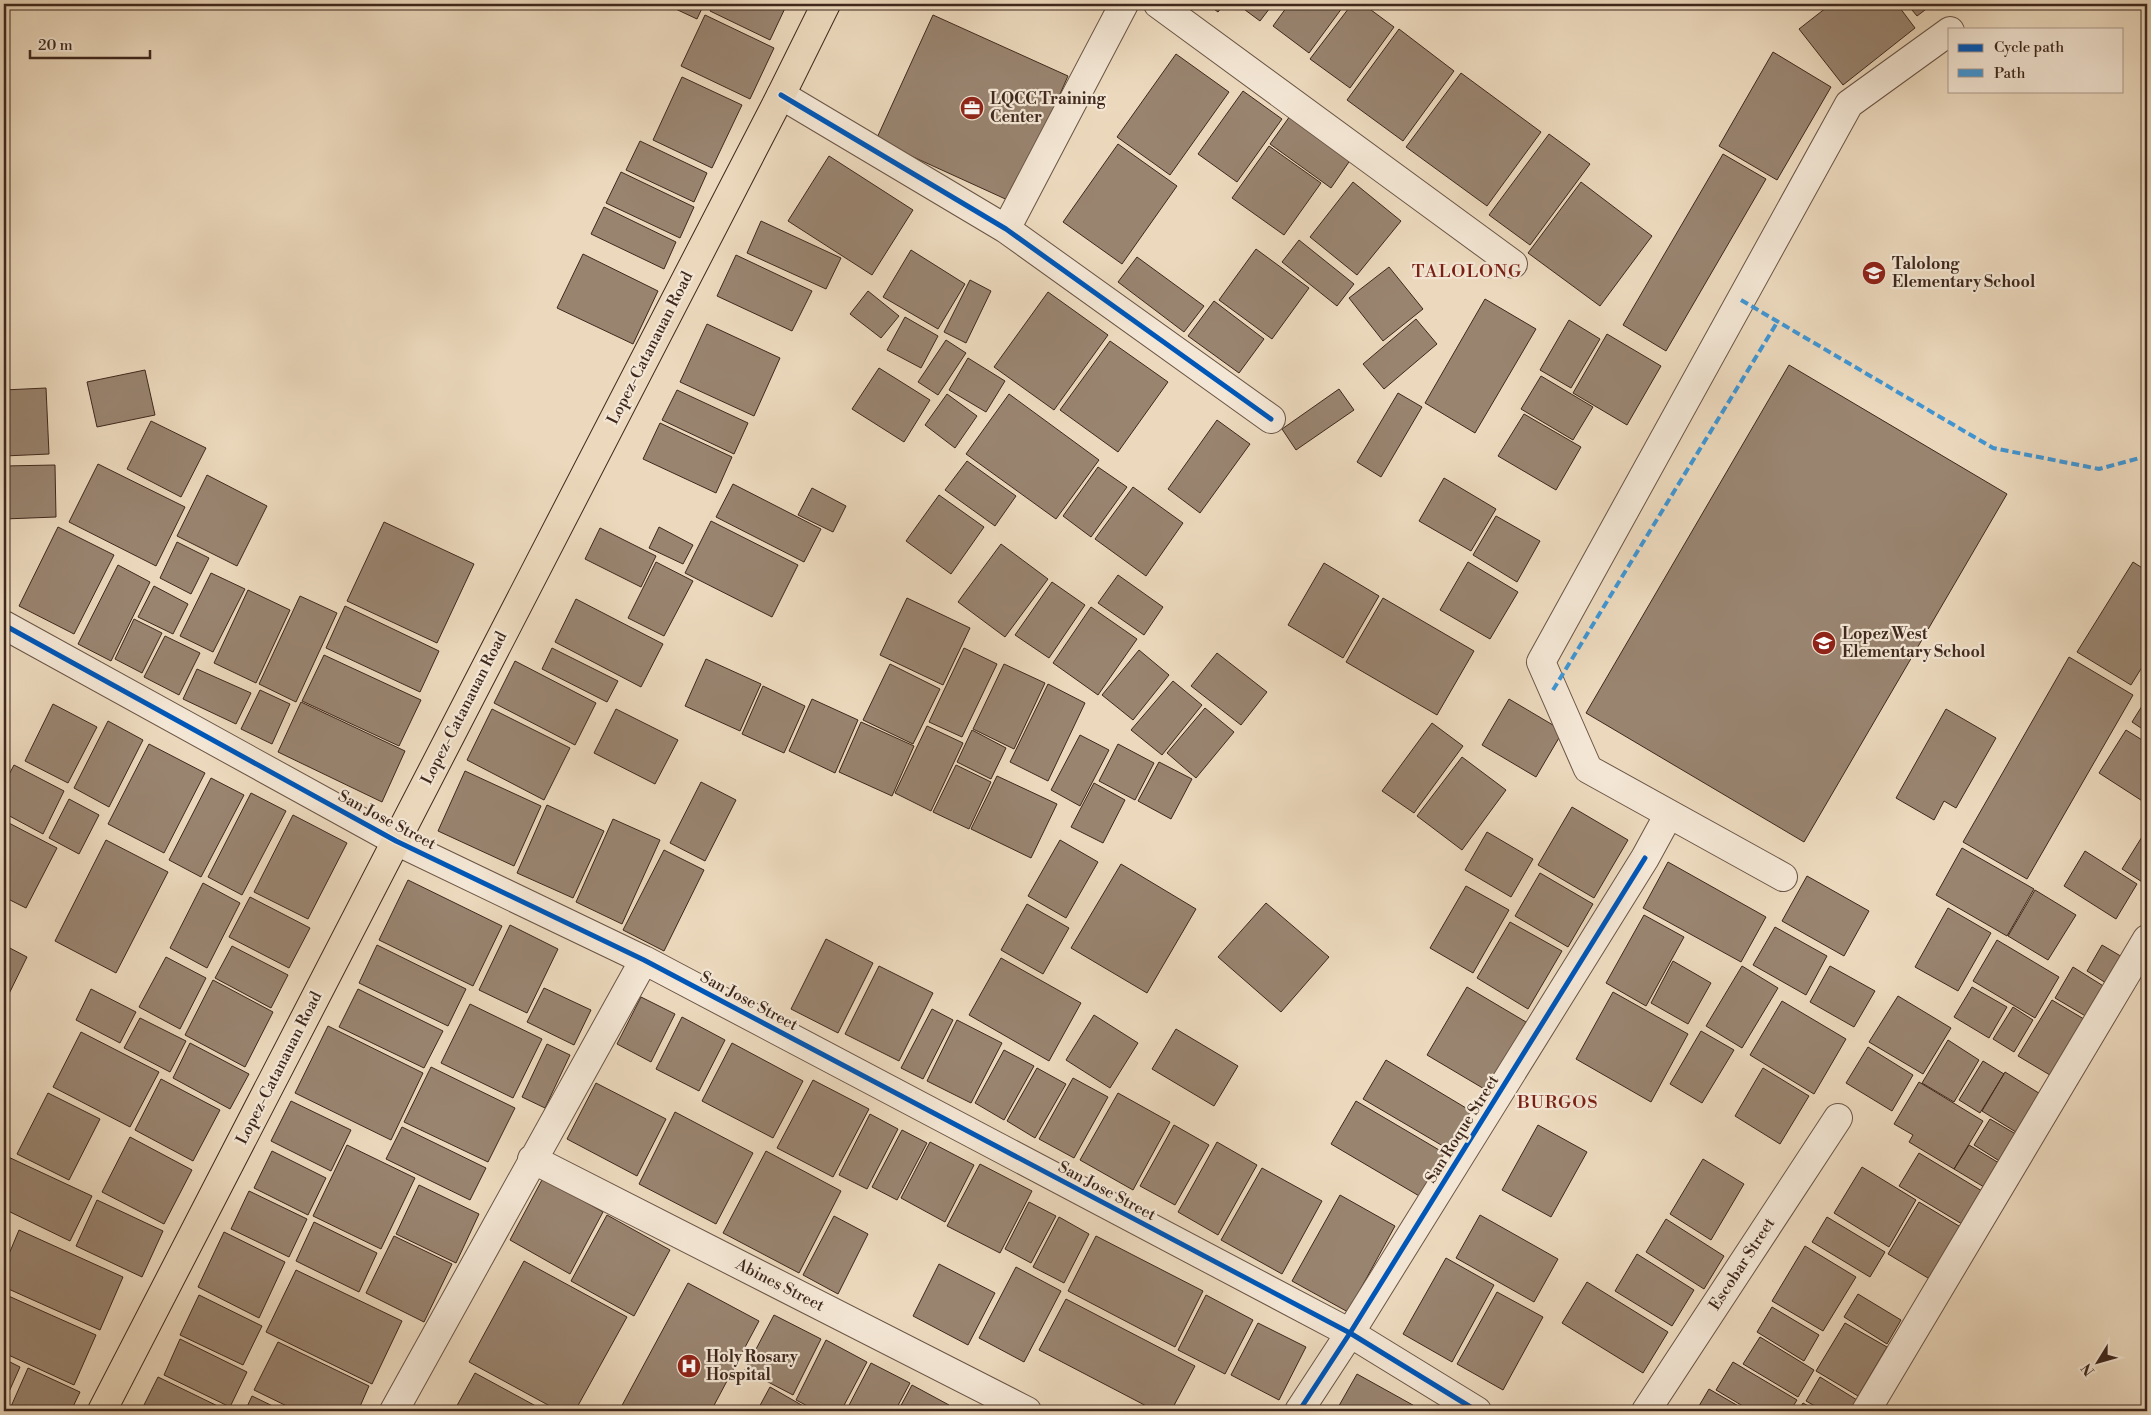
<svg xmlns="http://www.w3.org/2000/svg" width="2151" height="1415" viewBox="0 0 2151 1415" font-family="'Libre Bodoni',serif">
<rect width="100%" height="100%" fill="#ecd9bd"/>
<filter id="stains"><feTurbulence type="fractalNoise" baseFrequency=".004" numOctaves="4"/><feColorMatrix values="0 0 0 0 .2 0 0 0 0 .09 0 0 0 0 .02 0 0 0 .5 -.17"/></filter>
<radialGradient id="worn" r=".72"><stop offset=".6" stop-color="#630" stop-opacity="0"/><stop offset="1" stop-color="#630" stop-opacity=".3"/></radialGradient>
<path fill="#998470" stroke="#3f281d" d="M665,4H704L697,19Z
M713,4H787L770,40L710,11Z
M1207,4H1224L1218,12Z
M1237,4H1273L1260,21Z
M1289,4H1345L1309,53L1273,26Z
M1352,4H1363L1394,27L1350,88L1310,59Z
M1831,4H1897L1915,28L1843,85L1799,29Z
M1907,4H1933L1917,16Z
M705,15L774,48L750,99L681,66Z
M933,15L1068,76L1012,202L876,140Z
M1399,29L1454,71L1403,141L1347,100Z
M1773,52L1831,87L1777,180L1719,146Z
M1176,54L1229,92L1170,175L1117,137Z
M1461,73L1541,132L1487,206L1406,147Z
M682,77L742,105L712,168L653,140Z
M1243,91L1282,119L1237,182L1198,154Z
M1290,116L1351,159L1331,188L1270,144Z
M1549,134L1590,164L1530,245L1489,215Z
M640,141L707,173L694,202L626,170Z
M1118,144L1177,186L1122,264L1063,222Z
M1269,146L1321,183L1284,235L1232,198Z
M1723,154L1766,179L1666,351L1623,325Z
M829,156L913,210L872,275L788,221Z
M621,172L694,207L680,238L606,203Z
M1353,182L1401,221L1357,275L1310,237Z
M1581,182L1652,236L1600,306L1528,253Z
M604,207L676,242L664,269L591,234Z
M761,221L841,258L826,289L747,253Z
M1299,240L1354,284L1337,306L1282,262Z
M1256,249L1309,288L1272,339L1219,300Z
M911,250L965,284L938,329L883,297Z
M583,254L658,291L633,344L557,308Z
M736,255L812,291L792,331L717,296Z
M1137,257L1204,306L1184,332L1118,282Z
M1389,267L1423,309L1383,341L1349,298Z
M970,280L991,291L966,343L944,332Z
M868,291L899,316L881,338L850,314Z
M1048,292L1108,335L1054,410L994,367Z
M1485,299L1536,329L1475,433L1425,403Z
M1214,301L1264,339L1239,373L1188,336Z
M905,317L938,336L921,368L887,350Z
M1416,319L1437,344L1384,389L1363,364Z
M1569,320L1600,339L1571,388L1540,370Z
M707,324L780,358L754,416L680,382Z
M1607,334L1661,366L1627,425L1573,393Z
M946,340L966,353L938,395L918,382Z
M1110,341L1168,382L1118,452L1060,410Z
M968,358L1005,381L986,412L949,390Z
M1789,365L2007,494L1804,842L1586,713Z
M879,368L930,400L904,442L852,409Z
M145,370L155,415L97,427L87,382Z
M1541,376L1593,407L1573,440L1521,409Z
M46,388L49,454L4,456V390Z
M1339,389L1354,410L1296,450L1282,429Z
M677,390L748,423L734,454L662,420Z
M1398,393L1422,407L1381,477L1357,462Z
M947,394L977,416L955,448L925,425Z
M1009,394L1099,460L1056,519L966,454Z
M1524,414L1581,447L1556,490L1498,456Z
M1217,420L1250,444L1200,513L1168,489Z
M151,421L206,448L181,497L127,469Z
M660,423L732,457L716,493L643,459Z
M967,461L1016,496L995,526L945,490Z
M98,464L185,507L156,566L69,522Z
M55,465L56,517L4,519V466Z
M1098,467L1127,487L1091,537L1063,516Z
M207,475L267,506L237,566L177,536Z
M1444,478L1496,509L1471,551L1419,521Z
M733,484L821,529L804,562L716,517Z
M1133,487L1183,523L1146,576L1095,539Z
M812,488L846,506L833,532L798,515Z
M939,495L984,527L951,574L906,541Z
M1496,516L1540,541L1517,582L1473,555Z
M711,521L798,565L772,617L685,573Z
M384,522L474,564L437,643L347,601Z
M58,527L114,555L74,634L19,606Z
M659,527L693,545L683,564L649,548Z
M600,528L656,556L641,587L585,559Z
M177,542L209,558L191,594L160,578Z
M1001,544L1048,579L1005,637L958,602Z
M656,562L693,581L664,636L628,618Z
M1468,562L1518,592L1490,639L1440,610Z
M2133,562L2147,571V659L2131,685L2077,652Z
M1324,563L1379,596L1343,658L1288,625Z
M118,565L150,582L111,661L78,644Z
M211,573L245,589L213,652L180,636Z
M1118,575L1163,607L1144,635L1098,603Z
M1052,582L1085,605L1049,658L1015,635Z
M154,586L188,604L173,634L138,617Z
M248,590L290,610L256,683L214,663Z
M300,596L337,613L296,702L259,684Z
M907,598L970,628L943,685L880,655Z
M1383,598L1474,651L1437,715L1346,662Z
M576,599L663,644L641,687L555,642Z
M345,606L439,651L420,692L326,648Z
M1091,607L1137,639L1098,695L1053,663Z
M134,619L162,633L142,673L115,659Z
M165,636L200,653L179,695L144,677Z
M552,648L618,681L607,702L542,669Z
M964,648L997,664L962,737L929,722Z
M1139,650L1169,675L1133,720L1102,695Z
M1217,653L1267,692L1241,725L1191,686Z
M324,655L421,700L399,746L302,701Z
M2069,657L2133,695L2027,879L1963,842Z
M706,659L761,684L740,731L685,706Z
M515,661L596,703L575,745L494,703Z
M890,664L940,689L913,744L863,720Z
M1004,664L1045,683L1014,749L973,729Z
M197,669L251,693L236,724L183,699Z
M1173,681L1202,705L1162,755L1131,730Z
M1048,684L1085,703L1048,781L1010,762Z
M763,686L805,706L784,753L742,734Z
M260,690L290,704L272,744L241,729Z
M2147,698V732L2132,722Z
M812,699L858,720L835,773L789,751Z
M1509,699L1563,731L1536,777L1482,745Z
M301,702L405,751L382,802L278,752Z
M53,704L97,727L68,783L25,761Z
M1205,708L1234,732L1196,778L1167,753Z
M492,709L570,748L544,800L467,760Z
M616,709L678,740L655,784L594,753Z
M1946,709L1996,738L1956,808L1944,801L1934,820L1896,798Z
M108,721L143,740L109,807L74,788Z
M861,722L914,746L892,796L839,772Z
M1432,723L1463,746L1414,813L1382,791Z
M927,726L963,743L931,811L895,793Z
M972,730L1006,748L991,779L957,762Z
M2126,730L2147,743V804L2099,773Z
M1080,735L1109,750L1080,806L1051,790Z
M149,744L205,773L164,853L108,824Z
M1118,744L1154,763L1135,800L1099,781Z
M1462,757L1506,790L1462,850L1417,816Z
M1159,762L1192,779L1171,819L1138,801Z
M14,765L64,791L43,834L4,813V784Z
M956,765L991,782L969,829L933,812Z
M465,771L541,806L514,866L438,831Z
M997,776L1057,804L1031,858L971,829Z
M211,778L244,795L201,877L169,860Z
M701,782L736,800L705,861L670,843Z
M1094,783L1125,800L1103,843L1071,827Z
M251,793L286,811L242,895L208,877Z
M69,799L99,815L79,854L49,838Z
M547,805L604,831L573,898L517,873Z
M1572,807L1628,840L1594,898L1538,865Z
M293,815L347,843L308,919L254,892Z
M613,819L660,840L622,924L576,902Z
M5,821L57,848L26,908L4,897Z
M1487,832L1533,859L1511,897L1465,870Z
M2145,832L2147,833V885L2122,869Z
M106,840L168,872L116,973L55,941Z
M1060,840L1098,862L1066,918L1028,896Z
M1962,848L2034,889L2007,936L1936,895Z
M664,850L704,870L664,951L623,930Z
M2085,851L2137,884L2116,919L2064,886Z
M1668,862L1766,917L1741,962L1643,908Z
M1121,864L1196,909L1147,993L1071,948Z
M1540,873L1593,904L1568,947L1515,916Z
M1807,876L1869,911L1844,956L1782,921Z
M408,880L502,926L473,986L379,940Z
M203,883L240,903L207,968L170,948Z
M1466,886L1509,910L1473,973L1430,948Z
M2035,890L2076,915L2048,960L2008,936Z
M250,897L310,928L289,968L229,937Z
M1266,903L1329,957L1281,1012L1218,957Z
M1027,904L1069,928L1043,974L1001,950Z
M1948,908L1991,933L1958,991L1915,967Z
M1644,915L1684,937L1646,1006L1606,983Z
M1510,922L1562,951L1528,1009L1477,978Z
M510,925L558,949L527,1013L479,990Z
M1775,927L1827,956L1806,995L1753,965Z
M826,939L873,963L838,1033L791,1009Z
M1997,940L2059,977L2035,1018L1973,981Z
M4,945L27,957L4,1004Z
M377,945L466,989L448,1026L359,983Z
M2102,945L2129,961L2114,988L2087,971Z
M232,946L288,975L271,1008L215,978Z
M166,957L206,978L180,1029L139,1007Z
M1001,958L1081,1003L1049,1061L969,1015Z
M1673,961L1711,983L1688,1024L1651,1003Z
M879,966L933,993L899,1061L845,1034Z
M1742,966L1778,988L1742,1048L1706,1026Z
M1830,966L1875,991L1854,1027L1810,1002Z
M2073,967L2113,992L2094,1021L2055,998Z
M213,980L273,1012L245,1067L185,1035Z
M1467,987L1526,1022L1486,1090L1427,1055Z
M1972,987L2007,1007L1989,1038L1954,1017Z
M544,988L591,1010L574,1045L527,1022Z
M91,989L136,1012L120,1043L76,1020Z
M358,989L443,1031L424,1068L339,1027Z
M1613,992L1688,1034L1651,1102L1576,1059Z
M1898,996L1951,1028L1923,1074L1869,1042Z
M641,997L675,1014L651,1062L617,1044Z
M2052,1000L2094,1025L2060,1081L2018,1056Z
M1782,1001L1846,1039L1814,1094L1750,1055Z
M470,1004L542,1039L513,1098L441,1063Z
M2013,1007L2033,1020L2014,1052L1993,1039Z
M932,1009L953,1020L923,1079L901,1068Z
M1094,1015L1138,1043L1110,1088L1066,1060Z
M682,1017L725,1040L699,1091L656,1069Z
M140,1018L186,1041L170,1072L124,1048Z
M957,1020L1002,1043L971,1103L927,1081Z
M328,1026L423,1073L391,1140L295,1093Z
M1176,1029L1238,1066L1214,1106L1152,1069Z
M1701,1031L1734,1050L1702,1103L1670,1084Z
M81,1032L159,1072L130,1127L53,1087Z
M1948,1040L1979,1060L1954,1102L1922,1083Z
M190,1043L249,1074L230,1109L173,1078Z
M732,1043L803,1081L773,1138L702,1101Z
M547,1044L570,1055L545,1108L522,1097Z
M1868,1047L1913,1075L1892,1111L1846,1083Z
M1004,1050L1034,1066L1004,1120L975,1103Z
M1386,1060L1471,1111L1448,1149L1363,1099Z
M1983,1061L2004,1074L1980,1113L1959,1100Z
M431,1067L515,1108L488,1162L404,1122Z
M1037,1068L1066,1084L1035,1138L1007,1121Z
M1763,1068L1809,1096L1780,1144L1735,1116Z
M2005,1072L2050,1100L2027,1139L1982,1111Z
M1073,1078L1108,1097L1074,1158L1039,1139Z
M161,1079L220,1110L193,1161L135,1130Z
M813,1080L869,1109L833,1177L777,1148Z
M1919,1082L1983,1121L1954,1169L1909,1142L1913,1135L1894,1124Z
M596,1083L666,1119L637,1176L567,1139Z
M48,1093L100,1119L69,1180L17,1154Z
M1118,1093L1170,1122L1133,1190L1080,1160Z
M291,1101L351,1130L331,1171L271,1141Z
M1356,1101L1451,1157L1426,1200L1331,1144Z
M675,1112L753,1153L716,1224L639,1184Z
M870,1114L898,1129L867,1189L839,1175Z
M1990,1119L2026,1140L2009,1167L1974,1145Z
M1174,1125L1209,1145L1175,1205L1140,1186Z
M1538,1125L1587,1152L1551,1217L1502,1190Z
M402,1127L486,1168L470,1200L386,1159Z
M902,1130L927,1143L897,1200L872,1187Z
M130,1137L192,1170L164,1224L102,1192Z
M930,1142L974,1165L945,1222L901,1198Z
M1217,1142L1257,1165L1218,1235L1178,1212Z
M347,1145L415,1178L381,1249L313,1216Z
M1969,1145L2009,1169L1994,1193L1954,1169Z
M272,1151L326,1178L308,1215L254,1188Z
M766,1151L841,1191L799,1273L723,1233Z
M1919,1153L1987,1194L1967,1227L1899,1186Z
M4,1155L92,1196L70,1241L4,1209Z
M1703,1159L1744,1184L1711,1240L1670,1214Z
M980,1164L1032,1191L1000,1253L947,1226Z
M1862,1167L1916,1200L1889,1247L1834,1213Z
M1262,1168L1322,1201L1282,1274L1221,1240Z
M543,1178L603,1212L570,1274L510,1240Z
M419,1185L479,1214L456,1263L396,1234Z
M249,1191L307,1219L289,1257L231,1229Z
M1340,1195L1395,1226L1348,1312L1292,1281Z
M97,1200L163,1231L142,1277L76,1246Z
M1029,1202L1056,1216L1031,1263L1005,1249Z
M1919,1202L1964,1229L1933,1281L1888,1254Z
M607,1215L670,1250L634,1316L571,1281Z
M1480,1215L1558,1259L1534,1302L1456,1258Z
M834,1216L868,1234L838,1294L803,1275Z
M1059,1217L1089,1234L1064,1283L1033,1267Z
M1827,1217L1885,1252L1870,1277L1812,1242Z
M1666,1219L1724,1256L1704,1289L1646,1252Z
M314,1222L377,1253L359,1292L296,1261Z
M19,1230L123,1277L100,1330L4,1287V1266Z
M224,1232L285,1262L259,1318L198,1287Z
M394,1236L452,1264L424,1322L366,1293Z
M1096,1236L1203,1291L1175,1347L1068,1291Z
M1805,1246L1856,1277L1823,1331L1772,1301Z
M1637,1254L1694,1290L1672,1326L1615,1291Z
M1446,1258L1494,1285L1452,1362L1403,1334Z
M524,1261L627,1317L575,1411H559L469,1362Z
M939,1264L995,1293L968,1345L913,1316Z
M1016,1267L1061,1291L1024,1362L979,1338Z
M296,1270L402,1321L372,1384L266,1332Z
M1587,1282L1668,1332L1643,1373L1562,1323Z
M688,1283L759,1321L711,1411H619Z
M1497,1292L1543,1317L1503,1390L1457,1364Z
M4,1294L96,1335L74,1385L4,1353Z
M1858,1294L1901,1320L1887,1344L1844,1317Z
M199,1295L262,1326L243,1365L180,1335Z
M1206,1295L1253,1320L1225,1374L1178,1350Z
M1066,1299L1195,1366L1171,1411H1156L1039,1350Z
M1772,1307L1819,1335L1804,1361L1757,1332Z
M774,1315L821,1339L793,1395L745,1370Z
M1258,1323L1306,1347L1279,1400L1231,1375Z
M1845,1323L1887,1347L1858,1396L1816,1371Z
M1760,1337L1814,1370L1798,1397L1743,1364Z
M180,1339L247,1372L230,1407L164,1375Z
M826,1340L867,1362L841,1411H817L796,1400Z
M278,1342L369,1386L358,1411H297L254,1390Z
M4,1359L20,1367L4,1403Z
M1733,1362L1797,1400L1790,1411H1751L1716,1390Z
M871,1363L910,1383L895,1411H846Z
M28,1368L80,1392L71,1411H9Z
M475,1373L545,1411H454Z
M1357,1374L1420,1409L1419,1411H1336Z
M158,1377L228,1411H141Z
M1820,1377L1857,1400L1850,1411H1824L1806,1401Z
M912,1385L949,1405L946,1411H898Z
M770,1387L812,1411H757Z
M1709,1389L1747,1411H1696Z
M252,1396L283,1411H245Z
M1803,1403L1817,1411H1798Z
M952,1407L960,1411H950Z"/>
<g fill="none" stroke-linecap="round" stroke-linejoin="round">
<g stroke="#6a5445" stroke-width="30">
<path id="minor" d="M1158,4L1513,264
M781,95L1006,229L1271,419
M1006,229L1124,4
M4,625L396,841L644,960L1350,1333L1477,1411
M1783,877L1588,769L1541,662L1849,104L1950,31
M532,1159L1027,1411
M394,1411L644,960
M1299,1411L1350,1333L1645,858L1669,814
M1646,1411L1838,1118
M1866,1411L2147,939"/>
</g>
<g stroke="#3f281d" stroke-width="30">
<path id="major" d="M102,1411L781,95L826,4"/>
</g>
<use href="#minor" stroke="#f3e6d4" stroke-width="28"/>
<use href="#major" stroke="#ecd9bd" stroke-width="28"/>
<path stroke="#3f96d5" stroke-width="4" stroke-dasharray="8 4" stroke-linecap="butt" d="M1741,300L1993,448L2099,469L2147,456
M1553,690L1778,321"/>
<g stroke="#f3e6d4" stroke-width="8">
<path id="cycleway" d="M781,95L1006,229L1271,419
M4,625L396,841L644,960L1350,1333L1477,1411
M1299,1411L1350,1333L1645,858"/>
</g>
<use href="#cycleway" stroke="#0057b8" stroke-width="5"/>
</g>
<defs>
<g id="office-disc" transform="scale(1.25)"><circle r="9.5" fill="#8f2418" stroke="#f3e6d4"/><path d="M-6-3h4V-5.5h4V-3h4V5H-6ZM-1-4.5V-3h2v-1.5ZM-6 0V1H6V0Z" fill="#fff"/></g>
<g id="school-disc" transform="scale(1.25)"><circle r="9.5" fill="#8f2418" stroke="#f3e6d4"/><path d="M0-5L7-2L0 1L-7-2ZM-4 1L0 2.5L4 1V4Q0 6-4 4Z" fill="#fff"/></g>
<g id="hospital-disc" transform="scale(1.25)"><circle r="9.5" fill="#8f2418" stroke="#f3e6d4"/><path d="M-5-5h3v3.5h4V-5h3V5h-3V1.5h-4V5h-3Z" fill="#fff"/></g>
</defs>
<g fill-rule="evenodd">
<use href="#office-disc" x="972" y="108"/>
<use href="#school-disc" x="1874" y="273"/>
<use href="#school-disc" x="1824" y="643"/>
<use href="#hospital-disc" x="689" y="1366"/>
</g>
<g text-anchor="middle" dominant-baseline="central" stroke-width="4.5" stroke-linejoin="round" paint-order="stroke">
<g font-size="16" font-weight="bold" fill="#3f281d" stroke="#f3e6d4" text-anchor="start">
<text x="990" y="99">LQCC Training<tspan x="990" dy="18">Center</tspan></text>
<text x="1892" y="264">Talolong<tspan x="1892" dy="18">Elementary School</tspan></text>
<text x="1842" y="634">Lopez West<tspan x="1842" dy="18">Elementary School</tspan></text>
<text x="706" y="1357">Holy Rosary<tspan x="706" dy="18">Hospital</tspan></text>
</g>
<g font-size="16" fill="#3f281d" stroke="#f3e6d4">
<text transform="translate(650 348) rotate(-63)">Lopez-Catanauan Road</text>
<text transform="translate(464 708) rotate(-63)">Lopez-Catanauan Road</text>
<text transform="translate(387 820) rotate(28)">San Jose Street</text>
<text transform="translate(749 1001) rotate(28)">San Jose Street</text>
<text transform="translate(279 1068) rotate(-63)">Lopez-Catanauan Road</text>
<text transform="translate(1462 1129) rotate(-58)">San Roque Street</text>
<text transform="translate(1107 1191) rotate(28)">San Jose Street</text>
<text transform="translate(1742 1264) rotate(-57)">Escobar Street</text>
<text transform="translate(780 1285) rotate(27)">Abines Street</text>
</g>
<g font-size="18" letter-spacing="1" fill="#7a1f14" stroke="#f3e6d4">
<text x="1467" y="271">TALOLONG</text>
<text x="1558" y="1102">BURGOS</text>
</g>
</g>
<rect width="2151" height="1415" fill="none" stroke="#ecd9bd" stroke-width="20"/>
<rect x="5" y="5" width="2141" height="1405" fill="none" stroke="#3f281d" stroke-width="2.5"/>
<rect x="10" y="10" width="2131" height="1395" fill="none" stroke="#3f281d"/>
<rect x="1948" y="28" width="175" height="65" fill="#f3e6d4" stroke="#ab9a8b"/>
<rect x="1958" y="44" width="25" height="8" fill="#0057b8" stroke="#ab9a8b"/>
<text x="1994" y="52" font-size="15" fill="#3f281d">Cycle path</text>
<rect x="1958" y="69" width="25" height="8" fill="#3f96d5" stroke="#ab9a8b"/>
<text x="1994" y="78" font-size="15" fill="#3f281d">Path</text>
<g transform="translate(2098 1362) rotate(233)" stroke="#f3e6d4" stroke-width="4" paint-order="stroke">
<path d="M0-4L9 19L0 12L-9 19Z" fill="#3f281d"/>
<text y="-8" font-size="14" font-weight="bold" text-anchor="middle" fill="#3f281d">N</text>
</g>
<path d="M30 50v8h120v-8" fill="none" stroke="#3f281d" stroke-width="2.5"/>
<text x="38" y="50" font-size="15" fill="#3f281d" stroke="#f3e6d4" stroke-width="4" paint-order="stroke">20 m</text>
<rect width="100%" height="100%" filter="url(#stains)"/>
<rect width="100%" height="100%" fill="url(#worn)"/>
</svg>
